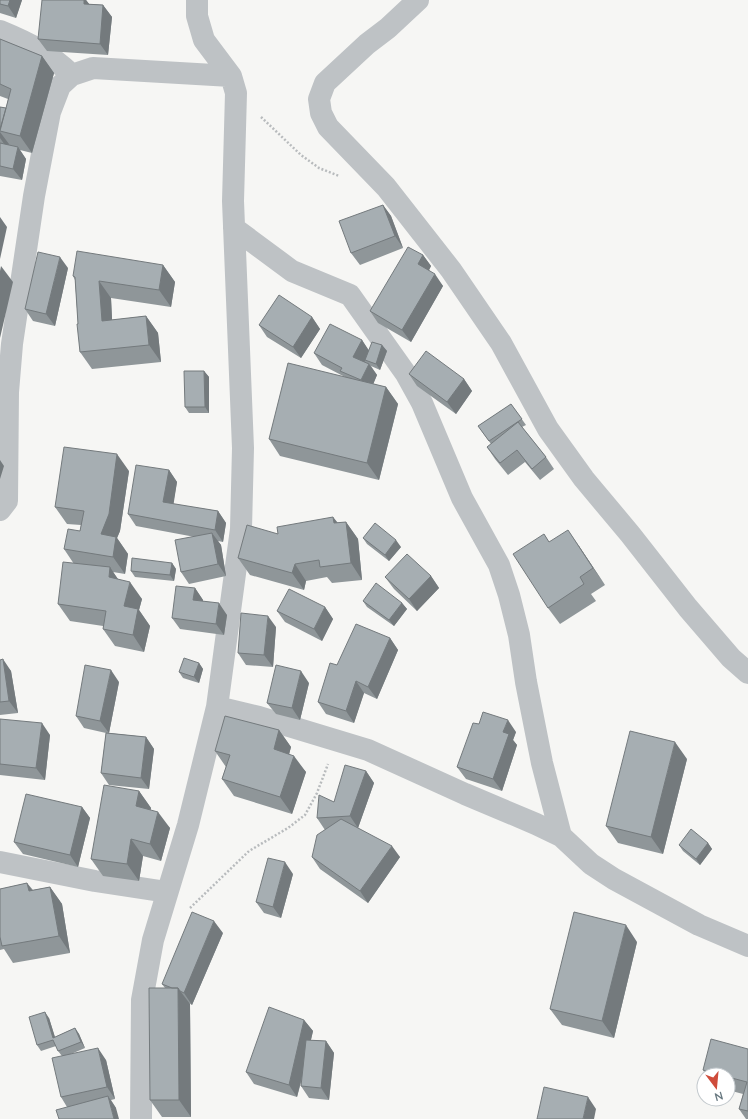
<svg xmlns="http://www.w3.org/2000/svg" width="748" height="1119" viewBox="0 0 748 1119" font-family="Mulish,sans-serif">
<rect width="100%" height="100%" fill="#f6f6f4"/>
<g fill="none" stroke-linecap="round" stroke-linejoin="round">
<path stroke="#b8bbbd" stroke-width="2.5" stroke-dasharray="2 2" stroke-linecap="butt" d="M261,117L301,155L319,168L339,176
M190,908L249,851L288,828L305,815L317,793L328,764"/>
<path stroke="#bec2c5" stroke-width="22" d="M418,0L388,28L367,44L325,83L319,99L321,113L328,127L386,187L451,270L501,343L548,429L584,479L630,534L688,608L731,658L748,673
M0,31C29,43 49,53 72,75
M234,228L292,271L350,295L406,374L422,403L462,498L499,565L509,595L519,635L526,682L542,763L561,836
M0,510L7,501L8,392L12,344L34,196L50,112L60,86L72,75L93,68L231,76
M217,707L259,717L368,750L465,794L536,824L561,836L591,864L614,879L699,925L748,946
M0,862L95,881L167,892
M141,1119L142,1000L153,940L188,825L217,707L241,529L243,448L233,201L236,93L231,76L204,40L197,16V0"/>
</g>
<path fill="#8f9699" d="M0,0H22L16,18L0,13Z
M86,0L89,4L103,5L112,17L108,55L47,51L38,39Z
M0,39L42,56L54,73L32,153L20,150L26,159L22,180L0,176V107L6,108L8,99L0,96Z
M383,205L391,216L403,248L360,265L351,253Z
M423,255L431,266L429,270L443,286L411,342L378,323L370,311Z
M163,265L175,282L171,307L111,298L112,320L146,316L158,333L161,362L92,369L80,352L75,280L73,276Z
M68,268L55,326L33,321L25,309Z
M312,317L320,329L301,358L267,337L259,325Z
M362,340L368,350L382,345L387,351L380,370L371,366L377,375L373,384L386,387L398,404L379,480L280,456L269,439L345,377L322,365L314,353Z
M204,371L209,377V413H189L185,407Z
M409,374L464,379L472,391L456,414L417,386Z
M511,404L526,425L522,427L546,457L554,469L540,480L525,462L508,475L495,459L487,447L491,444L478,426Z
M169,470L177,482L173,504L218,511L226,523L223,542L218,541L221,545L226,576L189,584L181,572L195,537L136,526L128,514Z
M129,471L120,531L117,538L128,554L125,574L113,572L118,579L142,599L139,610L150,626L144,652L115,646L103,629V626L70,621L58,604L74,564L64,549L80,531L81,525L67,524L55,507Z
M333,517L338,523L346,522L358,539L362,580L332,583L327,577L306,581L304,590L250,575L238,558L278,534Z
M544,534L549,542L579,546L605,585L591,594L596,601L560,624L548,608Z
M363,538L401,547L389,561L367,544Z
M172,563L176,569L174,581L135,577L131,571Z
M431,576L439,588L417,611L394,589L385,577Z
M195,588L203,600V601L227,615L224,635L180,629L172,618Z
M363,601L402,603L407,609L394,626L367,607Z
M325,607L333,619L322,641L285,622L277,611Z
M276,627L273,667L246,665L238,653Z
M390,638L398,650L377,699L364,693L354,723L326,714L318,702L337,665Z
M0,660L11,671L18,713L0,715Z
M199,663L203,669L199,683L183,678L179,672Z
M119,682L109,733L146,737L154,749L149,789L109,785L101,773L106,733L84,728L76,716Z
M309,683L300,720L276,714L267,703Z
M0,719L50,735L45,780L0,775Z
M479,724L516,732L513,740L517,745L502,791L466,779L457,767Z
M279,730L291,747L289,754L306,772L292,814L234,796L222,779L226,767L215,751Z
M687,759L663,854L618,843L606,826Z
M366,771L374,783L358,828L400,857L368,903L320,869L312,857L326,830H325L317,818L334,802Z
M139,791L151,808L150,810L170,828L161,861L143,856L139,881L103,876L91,859Z
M82,807L90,818L78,867L23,854L14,842Z
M708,843L712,849L700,865L683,851L679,845Z
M293,874L281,918L264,913L256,902Z
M27,883L33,890L50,887L62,904L70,953L13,963L4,949L0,950V889Z
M223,933L192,1005L189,1003L190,1004L191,1117H162L150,1100L165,988L162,984Z
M637,942L614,1038L562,1025L550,1009Z
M49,1018L55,1037L75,1028L79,1034L85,1048L71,1054L106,1060L115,1099L111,1100L116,1108L67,1107L61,1097L62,1056L58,1051L56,1046L41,1051L37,1045Z
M304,1020L313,1031L311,1040L326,1041L334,1053L329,1100L309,1098L301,1086L302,1079L297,1097L254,1084L246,1072Z
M748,1049V1119H746L739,1109L743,1094L728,1090V1075H706L703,1070Z"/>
<path fill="#747a7d" d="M10,0H22L16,18L8,6Z
M84,0H86L93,9L84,4Z
M103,5L112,17L108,55L100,44Z
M42,56L54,73L32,153L20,136Z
M0,132L9,144L7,148L0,138Z
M18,147L26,159L22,180L13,169Z
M383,205L391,216L403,248L395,236Z
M0,217L7,227L0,259Z
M423,255L431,266L426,276L418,264Z
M60,257L68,268L55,326L46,314Z
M163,265L175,282L171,307L159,290Z
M1,266L13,282L0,338V271Z
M435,274L443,286L411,342L402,330Z
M99,281L111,298L113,338L102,321Z
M146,316L158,333L161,362L149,345Z
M312,317L320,329L301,358L293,347Z
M362,340L370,352L361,368L353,357Z
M382,345L387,351L380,370L376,364Z
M369,364L377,375L370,392L361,380Z
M204,371L209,377V413L205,407Z
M464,379L472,391L456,414L447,402Z
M386,387L398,404L379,480L367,463Z
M117,454L129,471L120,531L117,538L128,554L125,574L113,557L101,534Z
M0,460L4,466L0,479Z
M169,470L177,482L172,514L163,502Z
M218,511L226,523L223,542L215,530Z
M333,517L345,533L334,523Z
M346,522L358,539L362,580L351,563Z
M568,530L579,546L605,585L593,568Z
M212,533L221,545L226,576L218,564Z
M396,540L401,547L389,561L385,555Z
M172,563L176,569L174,581L170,575Z
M295,564L306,581L304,590L292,573Z
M110,567L121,584L109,577Z
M431,576L439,588L417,611L409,599Z
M130,582L142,599L139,610L150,626L144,652L133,635L124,606Z
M195,588L203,600L201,612L193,600Z
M219,603L227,615L224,635L216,624Z
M402,603L407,609L394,626L389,620Z
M325,607L333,619L322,641L314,629Z
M268,616L276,627L273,667L264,655Z
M390,638L398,650L377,699L368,687Z
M3,659L11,671L18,713L9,701Z
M199,663L203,669L199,683L194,677Z
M111,670L119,682L109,733L100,721Z
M301,671L309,683L300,720L292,708Z
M356,681L364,693L354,723L346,711Z
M508,720L516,732L513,740L517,745L502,791L493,779L503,732Z
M42,723L50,735L45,780L36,768Z
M279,730L291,747L286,766L274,749Z
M146,737L154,749L149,789L141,778Z
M675,742L687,759L663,854L651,837Z
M294,756L306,772L292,814L280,797Z
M366,771L374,783L358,828L350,816Z
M139,791L151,808L148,823L136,806Z
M82,807L90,818L78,867L70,855Z
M158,812L170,828L161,861L150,844Z
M131,839L143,856L139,881L127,864Z
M708,843L712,849L700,865L696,859Z
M392,846L400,857L368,903L360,891Z
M285,862L293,874L281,918L273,907Z
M27,883L39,900L29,891Z
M50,887L62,904L70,953L59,936Z
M214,921L223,933L192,1005L184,993Z
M626,925L637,942L614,1038L602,1021Z
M178,988L190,1004L191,1117L179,1100Z
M45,1012L49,1018L57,1044L53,1038Z
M304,1020L313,1031L297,1097L289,1085Z
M75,1028L79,1034L85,1048L81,1042Z
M326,1041L334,1053L329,1100L321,1088Z
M98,1048L106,1060L115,1099L107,1087Z
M108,1096L116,1108L119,1119H114Z
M588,1097L596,1109L594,1119H583Z"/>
<path fill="#a6aeb2" stroke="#747a7d" d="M0,0H10L8,6L0,4Z
M42,0H84V4L103,5L100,44L38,39Z
M0,39L42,56L20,136L0,131L11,89L0,84Z
M0,107L6,108L0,129Z
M0,143L18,147L13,169L0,166Z
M383,205L395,236L351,253L339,221Z
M408,247L423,255L418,264L435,274L402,330L370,311Z
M77,251L163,265L159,290L99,281L102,321L146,316L149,345L80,352L77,324H78L75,277L73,276Z
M38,252L60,257L46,314L25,309Z
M279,295L312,317L293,347L259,325Z
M330,324L362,340L353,357L369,364L361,380L340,371L342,368L314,353Z
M372,342L382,345L376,364L365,360Z
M426,351L464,379L447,402L409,374Z
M288,363L386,387L367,463L269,439Z
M184,371H204L205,407H185Z
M511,404L522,419L489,441L478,426Z
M518,422L546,457L532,469L517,450L500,463L487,447Z
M64,447L117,454L109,514L101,534L116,537L113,557L64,549L68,529L80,531L84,511L55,507Z
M136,465L169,470L163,502L218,511L215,530L128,514Z
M333,517L334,523L346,522L351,563L320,567L319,560L295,564L292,573L238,558L247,525L278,534L277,527Z
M375,523L396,540L385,555L363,538Z
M568,530L593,568L580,577L584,584L548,608L513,554L544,534L549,542Z
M212,533L218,564L181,572L175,540Z
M407,554L431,576L409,599L385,577Z
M132,558L172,563L170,575L131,571Z
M63,562L110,567L109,577L130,582L124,606L138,609L133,635L103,629L106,611L58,604Z
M376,583L402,603L389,620L363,601Z
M176,586L195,588L193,600L219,603L216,624L172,618Z
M289,589L325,607L314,629L277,611Z
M241,613L268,616L264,655L238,653Z
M356,624L390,638L368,687L356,681L346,711L318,702L330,663L337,665Z
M184,658L199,663L194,677L179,672Z
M3,659L9,701L0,702V660Z
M85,665L111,670L100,721L76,716Z
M276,665L301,671L292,708L267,703Z
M483,712L508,720L503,732L509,734L493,779L457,767L473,723L479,724Z
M225,716L279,730L274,749L294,756L280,797L222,779L230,755L215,751Z
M0,719L42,723L36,768L0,764Z
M630,731L675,742L651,837L606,826Z
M106,733L146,737L141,778L101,773Z
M345,765L366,771L350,816L317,818L319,795L334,802Z
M104,785L139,791L136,806L158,812L150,844L131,839L127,864L91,859Z
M26,794L82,807L70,855L14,842Z
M341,819L392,846L360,891L312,857L317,835Z
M691,829L708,843L696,859L679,845Z
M268,858L285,862L273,907L256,902Z
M27,883L29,891L50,887L59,936L2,946L0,937V889Z
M192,912L214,921L184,993L180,991L178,988H172L162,984Z
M574,912L626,925L602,1021L550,1009Z
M149,988H178L179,1100H150Z
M269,1007L304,1020L289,1085L246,1072Z
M45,1012L53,1038L75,1028L81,1042L58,1051L53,1040L37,1045L29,1017Z
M711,1039L748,1049V1111L739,1109L747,1082L728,1077V1075H722L703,1070Z
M306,1040L326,1041L321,1088L301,1086Z
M98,1048L107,1087L61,1097L52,1058Z
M544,1087L588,1097L583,1119H537Z
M108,1096L114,1119H59L56,1110Z"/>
<g transform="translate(716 1087) rotate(164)"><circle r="19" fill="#ffffff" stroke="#c3c9cd"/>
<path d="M0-3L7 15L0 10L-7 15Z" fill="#cf4c3b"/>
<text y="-6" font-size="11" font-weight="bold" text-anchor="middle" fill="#697981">N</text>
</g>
</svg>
